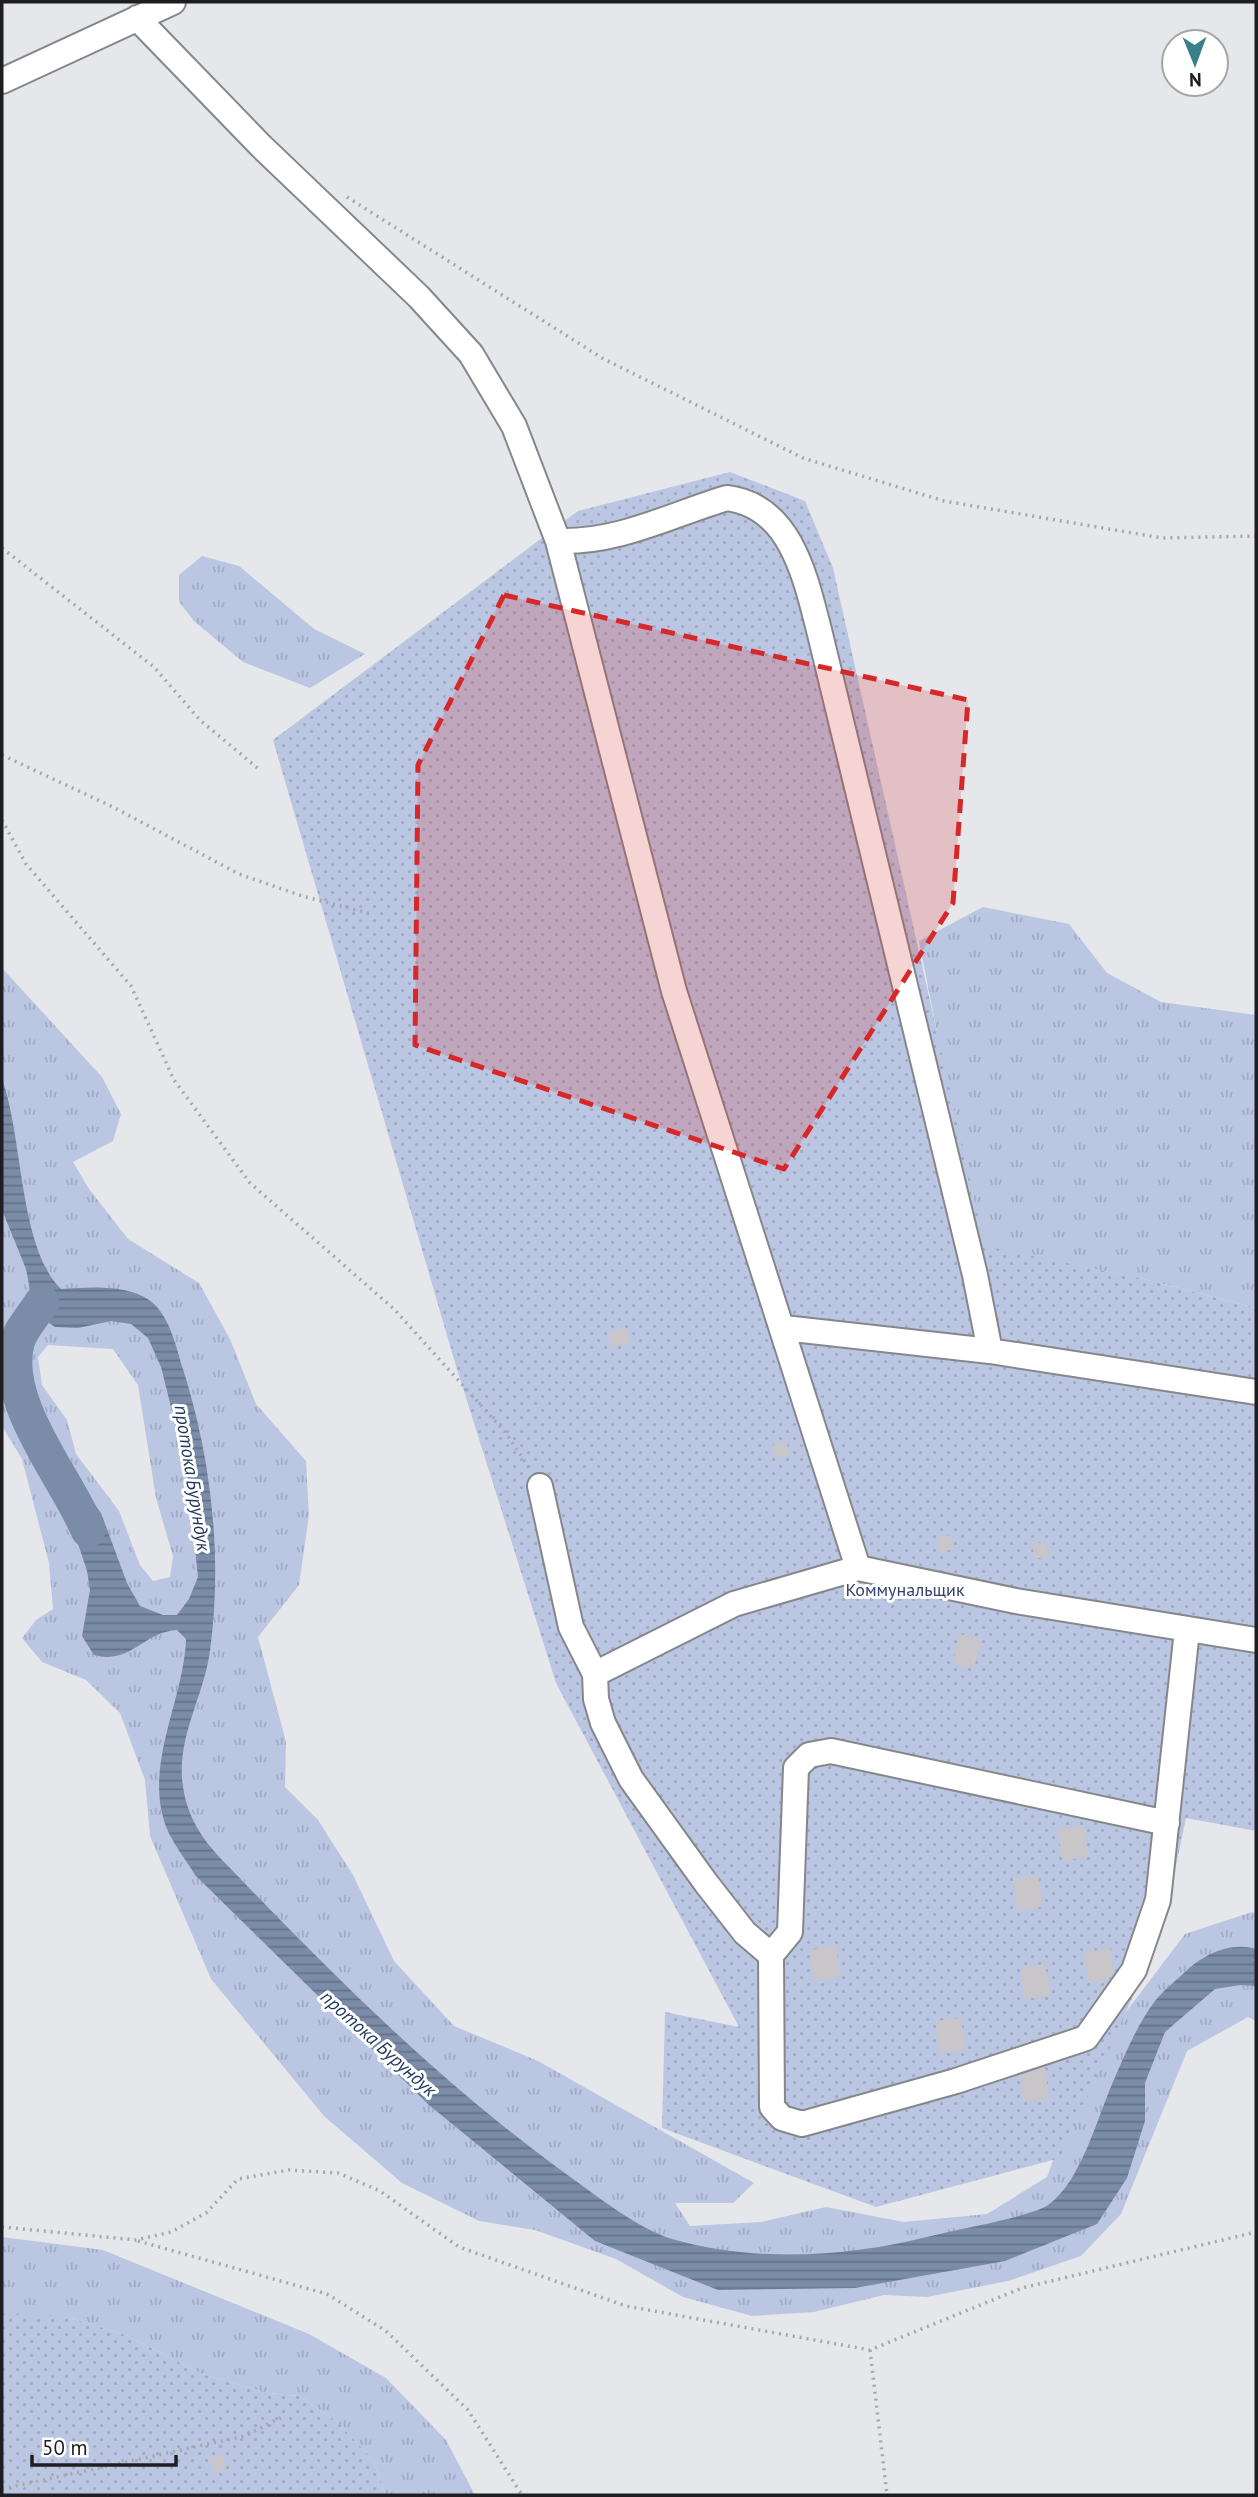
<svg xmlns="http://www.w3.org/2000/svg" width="1258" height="2497" viewBox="0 0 1258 2497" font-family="'PT Sans',sans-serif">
<defs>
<pattern id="grass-tufts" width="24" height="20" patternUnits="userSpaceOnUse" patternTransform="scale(1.75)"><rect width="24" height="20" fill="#bbc6e3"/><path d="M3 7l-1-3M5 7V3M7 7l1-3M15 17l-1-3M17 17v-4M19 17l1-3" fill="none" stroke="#a0aac2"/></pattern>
<pattern id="park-dots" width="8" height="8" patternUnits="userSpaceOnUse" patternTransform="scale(1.75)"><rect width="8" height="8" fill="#bbc6e3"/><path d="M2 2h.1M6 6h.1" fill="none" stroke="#a0aac2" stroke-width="1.8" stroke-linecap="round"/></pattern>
<pattern id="water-rules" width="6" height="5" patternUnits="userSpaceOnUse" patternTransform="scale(1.75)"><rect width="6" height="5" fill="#7b8ca8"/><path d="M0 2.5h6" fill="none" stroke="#647288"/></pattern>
</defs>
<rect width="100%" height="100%" fill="#e5e7eb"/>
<path fill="url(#grass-tufts)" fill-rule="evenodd" d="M202,556L239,566L314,629L365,654L310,688L243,662L194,621L179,602V575Z
M983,907L1069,924L1107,973L1161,1002L1256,1015V1308L1144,1279L985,1247L949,1093L919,941Z
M2,968L102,1077L121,1114L113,1141L73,1162L89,1189L128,1239L199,1283L230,1339L256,1404L306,1461L309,1515L299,1585L258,1637L286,1742L285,1787L318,1820L353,1875L394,1961L454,2026L538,2061L754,2183L733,2203H675L690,2226L761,2222L826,2207L904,2222L987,2214L1047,2177L1088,2062L1185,1934L1252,1912L1256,1914V2021L1248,2017L1187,2051L1121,2214L1081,2256L1008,2281L927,2297L884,2295L814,2312L752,2316L683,2297L616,2259L535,2230L479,2221L402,2183L324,2116L211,1979L150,1836L145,1780L120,1713L86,1680L42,1662L22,1638L36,1620L53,1609L49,1563L22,1459L2,1426ZM48,1345L113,1349L138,1385L156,1498L173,1556L170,1577L153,1581L140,1565L119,1511L76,1454L67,1420L42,1385L38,1357Z
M2,2237L103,2250L309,2334L386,2378L446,2440L475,2495H386L373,2460L336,2421L299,2396L268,2393L202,2374L126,2335L71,2318L2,2314Z"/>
<path fill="url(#park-dots)" d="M730,472L805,501L833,568L985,1246L1144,1279L1256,1308V1831L1186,1818L1162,1932L1060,2158L876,2207L662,2128L665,2012L739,2027L556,1683L456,1366L273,740L578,511Z
M10,2313L71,2318L126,2335L202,2374L268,2393L299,2396L336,2421L373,2460L386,2495H2V2314Z"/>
<path fill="url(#water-rules)" d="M2,1079C23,1136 19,1249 61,1289C90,1287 136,1283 157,1307C170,1322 176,1345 181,1363C211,1454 223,1556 210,1651C204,1695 179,1733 182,1778C185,1815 202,1840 227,1865C333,1976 445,2087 569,2176C598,2197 639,2229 672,2239C756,2263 848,2257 931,2236C957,2229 1030,2217 1048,2205C1081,2182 1097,2118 1113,2082C1124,2056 1138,2023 1155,2001C1163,1991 1174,1982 1184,1973C1202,1955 1230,1941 1256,1949V1986L1240,1985L1215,1989L1165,2032L1145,2083V2121L1127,2178L1097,2224L1005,2261L855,2288L718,2290L595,2241L429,2105L195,1875C186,1860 174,1845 167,1829C142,1767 184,1701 186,1639L177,1630C143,1632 131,1665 94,1655L82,1636L90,1590L87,1571L61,1492L69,1486H80L101,1513L127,1583L140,1606L163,1615H177L189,1599L198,1577L187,1471L161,1367L148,1338L131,1324L111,1321L78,1328L55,1327L39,1316L31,1295L26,1269L2,1210Z"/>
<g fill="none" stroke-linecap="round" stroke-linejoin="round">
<path stroke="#7b8ca8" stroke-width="35" d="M42,1302C34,1315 20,1330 17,1343C2,1404 66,1477 88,1530"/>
</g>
<path fill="#c9c6ca" d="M626,1328L630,1343L612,1348L608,1333Z
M787,1442L789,1456L775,1459L772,1445Z
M951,1535L954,1549L940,1552L937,1538Z
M1046,1542L1049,1556L1035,1559L1032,1544Z
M959,1634L981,1639L974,1669L953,1664Z
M1084,1826L1088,1857L1062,1861L1058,1829Z
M1038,1875L1043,1907L1017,1910L1013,1879Z
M836,1946L840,1978L814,1981L810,1950Z
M1110,1948L1114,1973L1108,1980L1089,1983L1084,1952Z
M1045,1964L1050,1996L1024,1999L1020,1968Z
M961,2018L966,2050L940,2053L936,2021Z
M1045,2067L1049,2098L1024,2102L1020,2076Z
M221,2453L228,2466L215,2473L208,2460Z"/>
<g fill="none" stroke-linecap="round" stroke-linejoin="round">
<g stroke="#85878b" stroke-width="28">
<path id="minor" d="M137,18L261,146L419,297L471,354L514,426L558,541L674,991L858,1568
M2,81L173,2
M558,541C619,543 670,515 727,498C792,506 806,580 820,634L975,1275L990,1351
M784,1328L990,1351L1256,1392
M540,1486L571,1627L595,1674L596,1699L603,1723L631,1779L706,1883L745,1933L771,1955L772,2107L782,2118L802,2124L956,2081L1086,2038L1134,1970L1158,1900L1187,1630
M595,1674L734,1604L858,1568L1016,1601L1256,1640
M771,1955L790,1932L796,1768L809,1755L831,1751L1167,1823"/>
</g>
<path stroke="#a5a7aa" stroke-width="3.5" stroke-dasharray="2 5" stroke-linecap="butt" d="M347,197L602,358L803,458L944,501L1162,538L1256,536
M2,548L154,667L200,720L261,771
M2,755L113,807L239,874L302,896L372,914
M2,820L26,864L131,986L174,1080L250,1183L394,1309L505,1432L530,1469
M2,2227L136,2240L171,2232L206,2213L238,2179L289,2170L338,2173L380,2191L459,2247L626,2306L870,2350L1022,2288L1256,2232
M138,2241L327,2294L386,2331L468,2410L522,2495
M870,2350L887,2495
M2,2489L245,2436L282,2417"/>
<use href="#minor" stroke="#fff" stroke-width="24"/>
</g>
<path fill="#d62828" fill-opacity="0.2" stroke="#d62828" stroke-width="5" stroke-dasharray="14 9" stroke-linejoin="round" d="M504,595L968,700L953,903L784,1169L415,1045L418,765Z"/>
<g text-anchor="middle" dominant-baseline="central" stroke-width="6" stroke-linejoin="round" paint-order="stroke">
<g font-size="18" fill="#34426e" stroke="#fff">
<text x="905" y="1589">Коммунальщик</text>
</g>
<g font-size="19" font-style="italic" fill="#1e355d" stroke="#fff">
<text transform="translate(193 1478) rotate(81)">протока Бурундук</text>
<text transform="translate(379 2043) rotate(42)">протока Бурундук</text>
</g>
</g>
<rect width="1258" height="2497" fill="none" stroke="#1e1e20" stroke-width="7"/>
<g transform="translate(1195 63) rotate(179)"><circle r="33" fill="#ffffff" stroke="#a5a5a6" stroke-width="2"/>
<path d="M0-5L12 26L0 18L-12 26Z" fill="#39808a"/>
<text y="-10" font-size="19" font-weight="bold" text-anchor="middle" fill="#1e1e20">N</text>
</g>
<path d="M32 2455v10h144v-10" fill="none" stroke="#1e1e20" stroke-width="3.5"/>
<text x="42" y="2455" font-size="21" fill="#1e1e20" stroke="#ffffff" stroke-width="5" paint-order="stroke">50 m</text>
</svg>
